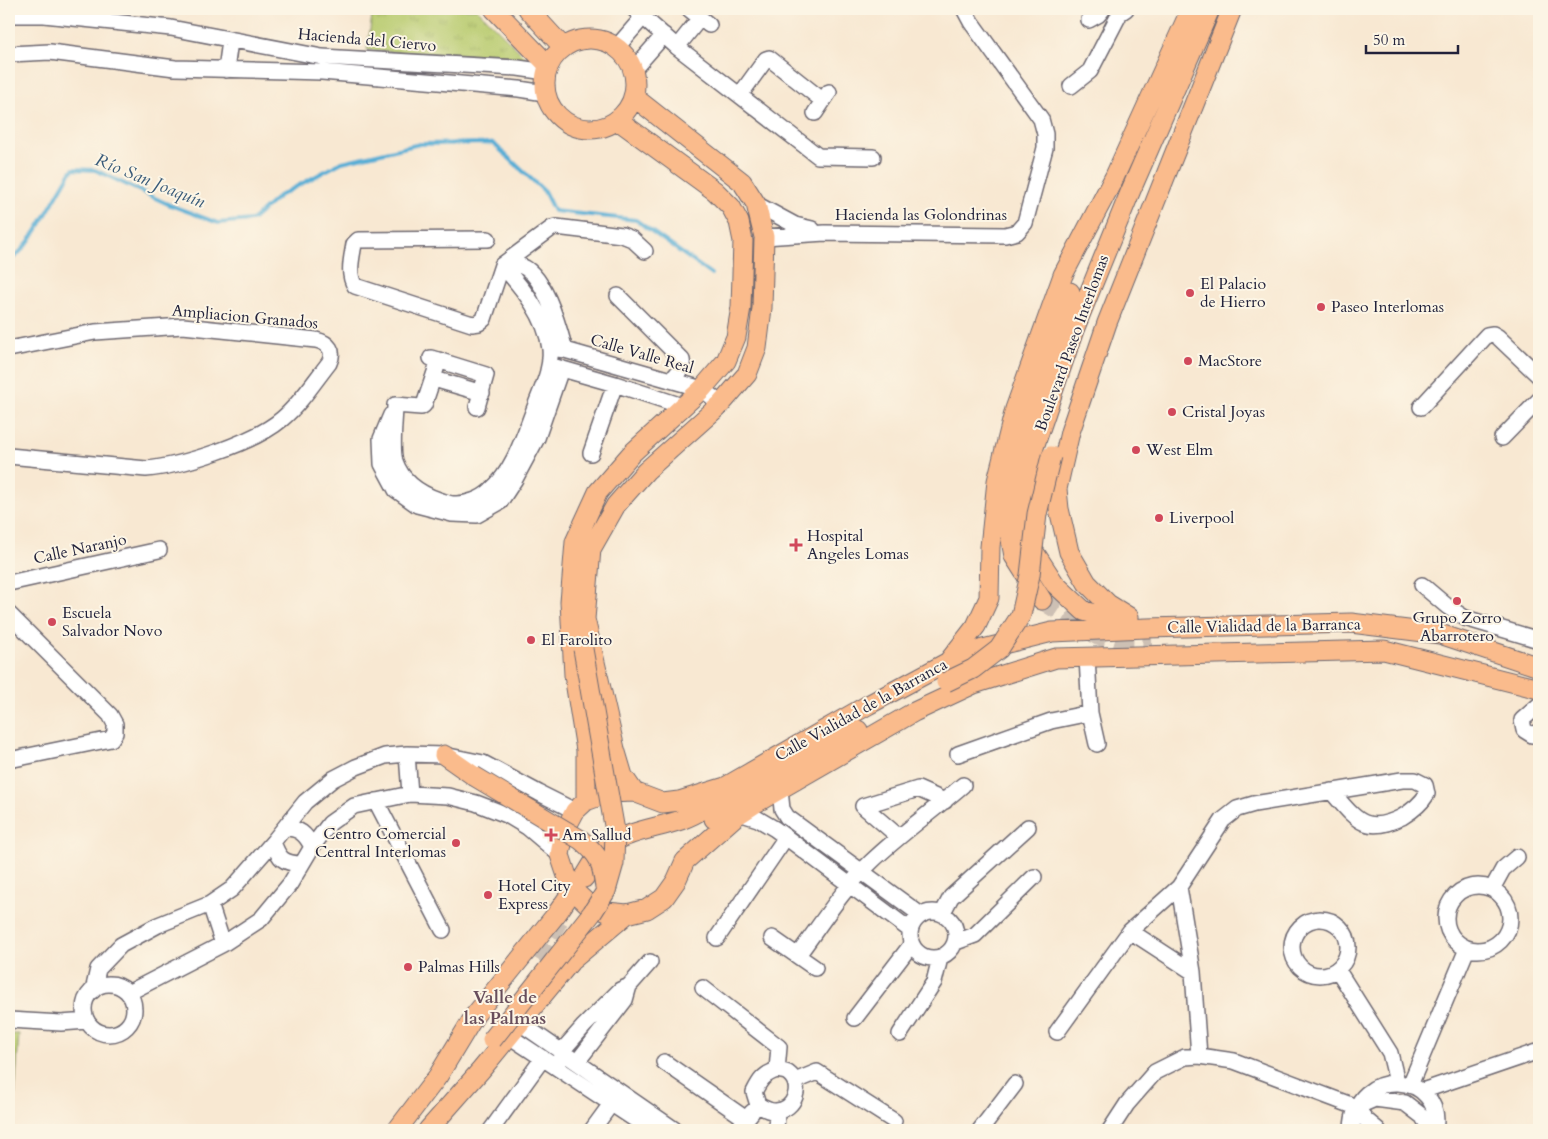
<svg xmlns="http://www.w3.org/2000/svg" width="1548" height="1139" viewBox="0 0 1548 1139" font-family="Cardo,serif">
<defs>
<pattern id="grass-tufts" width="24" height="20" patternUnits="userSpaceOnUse" patternTransform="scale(1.25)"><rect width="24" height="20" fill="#b7ca6d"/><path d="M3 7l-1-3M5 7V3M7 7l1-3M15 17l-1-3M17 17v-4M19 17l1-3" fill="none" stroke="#9dad5f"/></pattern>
</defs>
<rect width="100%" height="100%" fill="#fcf5e5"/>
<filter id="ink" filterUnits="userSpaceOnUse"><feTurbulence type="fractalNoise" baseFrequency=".02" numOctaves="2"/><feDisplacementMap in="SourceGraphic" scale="10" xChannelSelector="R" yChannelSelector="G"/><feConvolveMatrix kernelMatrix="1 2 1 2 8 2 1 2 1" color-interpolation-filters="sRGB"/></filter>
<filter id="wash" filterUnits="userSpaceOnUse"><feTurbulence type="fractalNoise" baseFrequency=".0096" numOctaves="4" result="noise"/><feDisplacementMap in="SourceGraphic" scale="20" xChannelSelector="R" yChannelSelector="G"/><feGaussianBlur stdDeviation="1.12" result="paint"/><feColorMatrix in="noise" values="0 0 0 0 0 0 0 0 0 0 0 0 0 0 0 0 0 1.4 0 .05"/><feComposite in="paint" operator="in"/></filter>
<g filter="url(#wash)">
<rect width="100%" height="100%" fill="#f8e8d2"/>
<path fill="url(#grass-tufts)" stroke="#6c7654" d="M364,9H477L530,62L367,50L373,9Z
M9,1034H19L15,1096H9Z"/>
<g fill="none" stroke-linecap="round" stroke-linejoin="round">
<path stroke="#58aed5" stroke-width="4" d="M9,261C33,247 56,193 73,169L95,170L170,205L218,223L252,220L279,196L342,162L420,144L493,143L544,191L554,211L636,220L711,274"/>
</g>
</g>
<g filter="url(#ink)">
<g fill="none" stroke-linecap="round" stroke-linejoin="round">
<path stroke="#cdc0b4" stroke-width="19" stroke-dasharray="19 9" stroke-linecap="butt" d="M1042,600L1098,636L1121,643L1152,644
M536,959L559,920"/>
<g stroke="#6d6770" stroke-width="18">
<path id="minor" d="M634,9L677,47L818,156L873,157
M689,9L709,25
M9,15H44L171,28L322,57L518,68L546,72
M1089,20L1098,15L1103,9
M617,47L643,17
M677,47L700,18
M9,54L50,52L175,68L322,72L519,89L545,93
M226,70L230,41
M633,70L664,35
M1071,86L1090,71L1120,13L1126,9
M740,95L766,59L769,58L822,100
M815,113L829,92
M756,204L795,225L812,229
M764,237L825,233L1005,235L1017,232L1025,223L1045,148V134L1041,119L971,22L964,9
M488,239L358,240L354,244C352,257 347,274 355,286L472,324L479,323L484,319L502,265L552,228L556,227L622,235L632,239L645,251
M502,265C507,265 513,264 518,265C544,270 559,328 565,350
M618,296L682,360C684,368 676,375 671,380
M550,348L565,350L702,389L721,404
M9,349L95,332L183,326L316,340C329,343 335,351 329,363C314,382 300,404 282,419C254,443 182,466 146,469L9,456
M431,358L486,375L477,407
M552,366L615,384L682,406
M434,379L482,393
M395,405C395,419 391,448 395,461C402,482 419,493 439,500C443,501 449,504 453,504C466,505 482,499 491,490C514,470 524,435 535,407C542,388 552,369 550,349C546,316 523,289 502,265
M395,405L421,407L424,405L439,360
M1421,407L1487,335L1493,334L1498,337L1539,376
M391,415L381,439L382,464L396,490L417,505L452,514L477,515L500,502L515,479L537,438L561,369
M1502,438L1539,400
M591,453L615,384
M9,583L159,550
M1422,585L1448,607L1465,618L1539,640
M9,614L110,715L115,724V733L111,739L9,760
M1087,657L1090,713L1097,744
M1539,705L1522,720L1524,730L1532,735L1539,732
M407,754L410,794
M958,754L1051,721L1090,713
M780,790L782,809L787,817L921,915
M376,801L443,930
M863,806L918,789L945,801
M863,806L899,837
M739,813L758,819L775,829L910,930
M285,828C299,828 306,834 312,847
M273,842C279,859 283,863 301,864
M1446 918a32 32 0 1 1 64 0a32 32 0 1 1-64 0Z
M1179,887L1193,972L1199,1056
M1492,889L1503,869L1517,857
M210,904L223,944
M910 935a23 23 0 1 1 46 0a23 23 0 1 1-46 0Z
M942,914L951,897L1028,827
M1292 947a28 28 0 1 1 56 0a28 28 0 1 1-56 0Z
M1130,931L1193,972
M717,938L786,837
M772,938L815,968
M956,942L975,935L1034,877
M798,955C821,924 843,889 871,862C900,834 933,811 963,785
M1337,969L1390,1053L1397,1082
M84 1009a25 25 0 1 1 50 0a25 25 0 1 1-50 0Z
M703,988L779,1047L777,1070
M93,991L98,969L121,945L158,925L210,904L232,889L273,842L305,802L333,779L356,767L385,756L407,754L444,755L483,763L539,793L575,811
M128,993L223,944L261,919L290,884L312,847L330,823L354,806L410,794L448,796L476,803L507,815L527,827L560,855
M855,1018L911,945
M9,1020L61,1023L87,1021
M520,1023L675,1130
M1057,1032L1130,931L1179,887L1223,820L1237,809L1254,804L1402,780H1415L1425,785L1427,794C1421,804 1412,811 1402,817C1364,836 1355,818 1331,791
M900,1034L934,982L940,958
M509,1036L651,1130
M560,1060L561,1052L584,1026L620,990L629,986
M577,1062L625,1000L629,986L650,962
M664,1062L746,1119
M777,1070C780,1071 785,1071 788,1073C804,1085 795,1110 776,1111C769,1112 764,1108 758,1105L754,1092C760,1080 764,1074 777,1070Z
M795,1081L817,1072L894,1121
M1410,1085L1467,949
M1422,1091L1539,1051
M1359,1106L1375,1099L1405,1103L1422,1116L1431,1130
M491,1130L543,1058
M592,1130L611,1104
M737,1130L752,1112
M776,1130L777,1112
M980,1130L1015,1084
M1110,1130L1127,1104L1155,1072L1185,1057L1199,1056L1234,1061L1356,1107L1366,1120L1378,1130
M1352,1130C1353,1063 1446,1072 1435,1130"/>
</g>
<g stroke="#6d6770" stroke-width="21">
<path id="major" d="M494,9L548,65
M528,9L563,47
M545 84a45 45 0 1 1 90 0a45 45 0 1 1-90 0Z
M634,97L742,182L756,204L764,237L762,308L757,348L747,374L721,404L646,471L616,505L591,549L585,619L615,749L623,776L634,792
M1042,600L1014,556L1006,514L1013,470L1070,292
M1129,617L1108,604L1087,583L1069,552L1059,509L1057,489L1070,432L1107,323L1232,9
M1128,623L1084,611L1055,584L1031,547L1022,508L1031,456L1074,330L1131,190L1210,9
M948,662L976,626L989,598L990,547L997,481L1015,409L1063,275L1114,178L1191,9
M1539,667L1440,634L1351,623L1147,628L1052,632L983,649L948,662L868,705L725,787L679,801L663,803L634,792L608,793L586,801L575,811L564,832L560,855L566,873L573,890L588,904L607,912L627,914L647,909L664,898L676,881L685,861L736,816L756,803L914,712L974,684L1056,658L1384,650L1539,689
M444,755L474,776
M586,801V750L574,675L570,602L575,542L598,492L631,454L702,389L726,361L736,337L741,307L743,241L739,222L731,207L715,191L619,121
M714,819L734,801L760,783L858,730
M584,878C591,867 598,853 609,845C636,826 676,828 703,809C710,804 716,796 722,790
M397,1130L438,1076L475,1015L558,912L573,890
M428,1130L481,1070L571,961L627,914"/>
</g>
<use href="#minor" stroke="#fff" stroke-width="15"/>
<use href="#major" stroke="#fabb8c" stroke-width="19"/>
<g stroke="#6d6770" stroke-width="21" stroke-linecap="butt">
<path id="major-bridge" d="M946,682L973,669L999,649L1021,615L1030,575L1037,514L1051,456
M474,776L581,840C601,857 601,861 605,887
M492,1040L592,913L606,891L614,863L615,831L583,649"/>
</g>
<use href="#major-bridge" stroke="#fabb8c" stroke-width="19"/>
</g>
</g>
<g fill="#d1495b" stroke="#fcf5e5" stroke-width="2">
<circle cx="1190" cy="293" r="5"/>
<circle cx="1321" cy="307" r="5"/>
<circle cx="1188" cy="361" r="5"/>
<circle cx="1172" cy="412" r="5"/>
<circle cx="1136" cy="450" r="5"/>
<circle cx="1159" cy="518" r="5"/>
<path d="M793.5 537.5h5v5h5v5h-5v5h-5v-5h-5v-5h5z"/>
<circle cx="1457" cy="601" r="5"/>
<circle cx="52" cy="622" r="5"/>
<circle cx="531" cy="640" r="5"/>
<path d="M548.5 827.5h5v5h5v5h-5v5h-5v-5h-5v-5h5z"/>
<circle cx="456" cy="843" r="5"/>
<circle cx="488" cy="895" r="5"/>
<circle cx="408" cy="967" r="5"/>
</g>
<g text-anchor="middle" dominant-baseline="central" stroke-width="4" stroke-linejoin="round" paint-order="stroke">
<g font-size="16" fill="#22223b" stroke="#fcf5e5">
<text transform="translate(367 40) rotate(5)">Hacienda del Ciervo</text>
<text x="921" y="215">Hacienda las Golondrinas</text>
<text transform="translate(245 317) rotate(5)">Ampliacion Granados</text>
<text transform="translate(1072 343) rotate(-70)">Boulevard Paseo Interlomas</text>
<text transform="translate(642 354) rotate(16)">Calle Valle Real</text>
<text transform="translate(80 549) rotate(-12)">Calle Naranjo</text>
<text transform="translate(1264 626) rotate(-1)">Calle Vialidad de la Barranca</text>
<text transform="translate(861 710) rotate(-29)">Calle Vialidad de la Barranca</text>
</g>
<g font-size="16" fill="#22223b" stroke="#fcf5e5" text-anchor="start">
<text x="1200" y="284">El Palacio<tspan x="1200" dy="18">de Hierro</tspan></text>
<text x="1331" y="307">Paseo Interlomas</text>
<text x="1198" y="361">MacStore</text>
<text x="1182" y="412">Cristal Joyas</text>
<text x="1146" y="450">West Elm</text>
<text x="1169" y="518">Liverpool</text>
<text x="807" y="536">Hospital<tspan x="807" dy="18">Angeles Lomas</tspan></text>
<text x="62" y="613">Escuela<tspan x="62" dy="18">Salvador Novo</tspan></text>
<text x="1457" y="618" text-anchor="middle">Grupo Zorro<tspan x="1457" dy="18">Abarrotero</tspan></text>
<text x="541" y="640">El Farolito</text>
<text x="446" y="834" text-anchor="end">Centro Comercial<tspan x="446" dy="18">Centtral Interlomas</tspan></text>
<text x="562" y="835">Am Sallud</text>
<text x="498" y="886">Hotel City<tspan x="498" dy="18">Express</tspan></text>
<text x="418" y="967">Palmas Hills</text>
</g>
<g font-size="18" font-style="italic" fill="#385a79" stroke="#fcf5e5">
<text transform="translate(150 181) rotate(22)">Río San Joaquín</text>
</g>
<g font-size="18" font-weight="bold" fill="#684e5c" stroke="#fcf5e5">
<text x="505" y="997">Valle de<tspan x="505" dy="21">las Palmas</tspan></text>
</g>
</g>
<rect width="1548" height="1139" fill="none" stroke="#fcf5e5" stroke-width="30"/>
<path d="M1366 45v8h92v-8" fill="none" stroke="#22223b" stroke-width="2.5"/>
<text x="1373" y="45" font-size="15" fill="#22223b" stroke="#fcf5e5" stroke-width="4" paint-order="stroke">50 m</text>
</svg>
